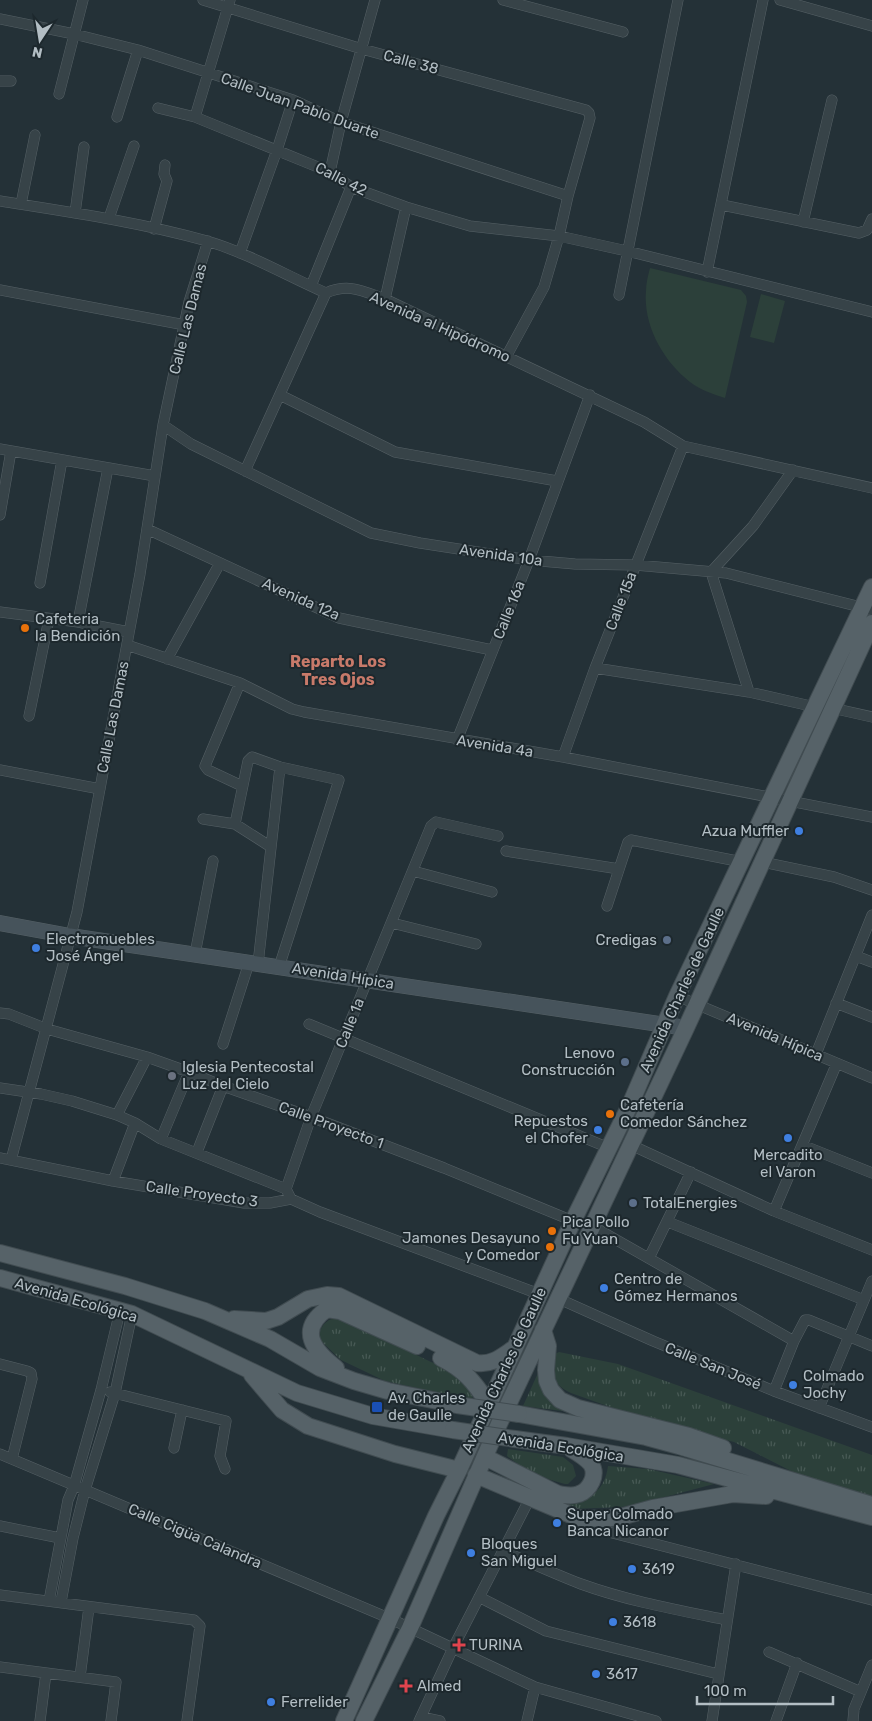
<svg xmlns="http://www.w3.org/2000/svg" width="872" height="1721" viewBox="0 0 872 1721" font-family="Rubik,sans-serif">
<defs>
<pattern id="grass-tufts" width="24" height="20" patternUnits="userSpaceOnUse" patternTransform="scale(1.25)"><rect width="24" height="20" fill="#2c403a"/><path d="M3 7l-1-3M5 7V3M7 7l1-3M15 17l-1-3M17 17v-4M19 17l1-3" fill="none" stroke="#485a55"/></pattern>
</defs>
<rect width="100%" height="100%" fill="#243137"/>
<path fill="url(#grass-tufts)" d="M335,1318L345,1320L431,1362L450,1369L471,1392L473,1398L468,1399L385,1381L341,1360L321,1341L319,1335L320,1330L324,1324L329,1320Z
M559,1352L618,1364L872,1455V1498L793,1472L734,1442L644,1419L571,1393C551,1384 554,1374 553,1355Z
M538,1373L542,1384L594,1415L523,1406Z
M508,1449L563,1457L573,1465L576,1476L568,1484H565C546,1480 521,1468 507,1456Z
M608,1466L648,1469L714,1484L646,1502L622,1507L572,1509L569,1504C591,1499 605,1490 608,1466Z"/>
<path fill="#2c403a" d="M650,268L741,290L746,296L747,302L725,398C713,394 700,390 690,382C663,361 643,325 646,291C646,283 648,276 650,268Z
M761,294L785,301L774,343L750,337Z"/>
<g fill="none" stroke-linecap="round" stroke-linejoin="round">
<g stroke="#566166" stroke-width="11">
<path id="street" d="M203,0L362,49L586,110L589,113L590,118L568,196L559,236L544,287L506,357
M503,0L623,32
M780,0L872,26
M0,19L74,34L138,50L293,100L341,122L568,196
M0,81H11
M59,94L83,0
M158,108L195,117L330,172L351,187L406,207L470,226L559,236L627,251L872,312
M117,117L138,50
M195,117L230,0
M330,172L341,122L375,0
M0,201C69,212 139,222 207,241C248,253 287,276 326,293C349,283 362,291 385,299L644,422L683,446L872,488
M21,204L35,135
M722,205L859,233L867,230L872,219
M75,213L84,147
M109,218L134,146
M803,222L832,100
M154,229L167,181L164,174L165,165
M240,253L277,150L293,100
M707,272L763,0
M311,286L351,187
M0,290L185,325
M619,295L678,0
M385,299L406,207
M280,395L395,452L557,481
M163,425L191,444L371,533L420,543L529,560L575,564L635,565L726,573L872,610
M0,449L155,476
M245,471L326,293
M0,515L11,451
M147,529L339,618L492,650
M40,583L62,460
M0,612L78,622L129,632
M78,622L108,468
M127,645L240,683L292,709L304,712L563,757L872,817
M167,659L220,563
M595,668L749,692L815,707
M240,683L205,766L208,770L242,786
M749,692L711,572L753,526L793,470
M832,708L872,717
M29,716L49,619
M457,740L529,560L590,395
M563,757L595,668L683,446
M0,770L100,789
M203,819L235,824
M271,847L235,824L248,761L252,757L280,767L339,780L279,967
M506,851L619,869
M762,862L834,877L872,890
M413,871L492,892
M607,906L628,842L631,840L742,862
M392,923L476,944
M195,954L213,861
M856,956L872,962
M258,964L280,767
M677,996L872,1078
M836,1003L872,1017
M0,1013L9,1014L47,1029L147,1057L189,1072L223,1086L311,1117L444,1168L573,1221
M309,1024L609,1148
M223,1044L249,963
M816,1054L872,915
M0,1088L41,1094L72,1101L117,1115L135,1123L161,1139L286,1189
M117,1115L147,1057
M161,1139L189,1072
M631,1145L774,1211L872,1250
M802,1145L872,1173
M197,1152L223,1086
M0,1158L113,1181L244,1203H270L291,1199L320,1212L539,1294
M11,1160L77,912L140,574L163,425L189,302L208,241
M113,1181L135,1123
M291,1199L286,1189L311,1117L431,826L436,822L498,836
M774,1211L837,1063
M668,1222L864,1300
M592,1226L794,1341
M649,1258L691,1172
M557,1298L653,1341L774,1391L872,1427
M0,1364L27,1371L31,1373L32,1379L12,1459
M774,1391L794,1341L805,1320H809L872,1346
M110,1392L226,1421L220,1456L225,1469
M819,1408L872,1281
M174,1448L182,1410
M0,1454L391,1619L535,1687L656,1721
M580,1519L593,1528L872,1600
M0,1526L60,1538
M503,1551C529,1562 555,1574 581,1584C628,1601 678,1610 727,1620
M0,1595L194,1620L200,1626L187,1721
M479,1597L546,1631L718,1674
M49,1601L68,1500L74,1486L101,1390L120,1311
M61,1602L73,1538L85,1490L115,1393L132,1314
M769,1652L861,1692
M0,1667L116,1682L111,1721
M80,1677L89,1607
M421,1717L440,1721
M40,1721L46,1673
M419,1721L453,1648L530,1498
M527,1721L535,1687
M712,1721L736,1564
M776,1721L797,1663
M853,1721L854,1709L872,1665"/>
</g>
<g stroke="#566166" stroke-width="16">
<path id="secondary" d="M0,923L70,936L686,1028"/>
</g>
<g stroke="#414c51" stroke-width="18">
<path id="primary" d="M0,1253L125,1286L205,1311L270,1339L320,1368L354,1381L388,1391L457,1405
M0,1278L132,1314L297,1393L373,1416L453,1430
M234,1319L266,1321L278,1317L308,1299L327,1295L339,1296L477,1363C492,1365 501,1357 513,1349
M543,1330L548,1346L546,1370L547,1381L551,1390L560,1400L578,1408L689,1436L723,1448
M441,1358C465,1370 474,1382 488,1403
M336,1368C314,1351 297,1330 327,1309L340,1311L417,1346
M252,1375L282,1410L308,1426L395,1454L459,1470
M519,1414L646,1437L679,1446L872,1505
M515,1439L567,1446L678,1465L872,1517
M485,1457L558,1494C565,1495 572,1497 579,1494C590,1490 598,1475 591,1464C586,1458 578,1453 571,1449
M476,1475L578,1518L604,1519L624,1516L653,1508L733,1494L766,1496
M344,1721L436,1516L459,1470L573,1221L630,1105L677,996L872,587
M364,1721L410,1628L499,1424L686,1028L872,623"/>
</g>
<use href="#street" stroke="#374348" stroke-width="10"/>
<use href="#secondary" stroke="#46535b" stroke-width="15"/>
<use href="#primary" stroke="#566268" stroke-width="16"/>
<g stroke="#414c51" stroke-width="18" stroke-linecap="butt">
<path id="primary-bridge" d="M457,1405L519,1414
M453,1430L515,1439"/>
</g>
<use href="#primary-bridge" stroke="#566268" stroke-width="16"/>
</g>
<g fill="#e8710a" stroke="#1d282d" stroke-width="2">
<circle cx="25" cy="628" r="5"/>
<circle cx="610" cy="1114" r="5"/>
<circle cx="552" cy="1231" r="5"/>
<circle cx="550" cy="1247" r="5"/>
</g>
<g fill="#3f7fe0" stroke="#1d282d" stroke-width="2">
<circle cx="799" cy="831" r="5"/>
<circle cx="36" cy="948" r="5"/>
<circle cx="598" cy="1130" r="5"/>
<circle cx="788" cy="1138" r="5"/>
<circle cx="604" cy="1288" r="5"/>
<circle cx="793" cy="1385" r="5"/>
<circle cx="557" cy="1523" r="5"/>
<circle cx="471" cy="1553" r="5"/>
<circle cx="632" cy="1569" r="5"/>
<circle cx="613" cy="1622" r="5"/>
<circle cx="596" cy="1674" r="5"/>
<circle cx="271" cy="1702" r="5"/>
</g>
<g fill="#5c6f8a" stroke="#1d282d" stroke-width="2">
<circle cx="667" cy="940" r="5"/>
<circle cx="625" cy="1062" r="5"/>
<circle cx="633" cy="1203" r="5"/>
</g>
<circle fill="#6b7280" stroke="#1d282d" stroke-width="2" cx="172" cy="1076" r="5"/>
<rect fill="#1a4fb4" stroke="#1d282d" stroke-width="2" x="371" y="1401" width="12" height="12" rx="2.5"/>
<g fill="#e0444e" stroke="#1d282d" stroke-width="2">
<path d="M456.5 1637.5h5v5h5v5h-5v5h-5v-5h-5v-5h5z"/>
<path d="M403.5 1678.5h5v5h5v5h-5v5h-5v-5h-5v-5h5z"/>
</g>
<g text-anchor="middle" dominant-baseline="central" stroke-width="4" stroke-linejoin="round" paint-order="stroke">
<g font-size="15" fill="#b3bec4" stroke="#1d282d">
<text transform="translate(411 62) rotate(15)">Calle 38</text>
<text transform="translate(300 106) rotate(20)">Calle Juan Pablo Duarte</text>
<text transform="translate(341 179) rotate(27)">Calle 42</text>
<text transform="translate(188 319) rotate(-76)">Calle Las Damas</text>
<text transform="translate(440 327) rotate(24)">Avenida al Hipódromo</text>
<text transform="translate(501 555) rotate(8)">Avenida 10a</text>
<text transform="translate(301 599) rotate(24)">Avenida 12a</text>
<text transform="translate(621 601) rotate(-69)">Calle 15a</text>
<text transform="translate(509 610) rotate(-68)">Calle 16a</text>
<text transform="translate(113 717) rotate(-79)">Calle Las Damas</text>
<text transform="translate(495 746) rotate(9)">Avenida 4a</text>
<text transform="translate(343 976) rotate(9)">Avenida Hípica</text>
<text transform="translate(682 990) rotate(-65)">Avenida Charles de Gaulle</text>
<text transform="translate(350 1023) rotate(-68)">Calle 1a</text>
<text transform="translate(775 1037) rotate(23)">Avenida Hípica</text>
<text transform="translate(331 1125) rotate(20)">Calle Proyecto 1</text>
<text transform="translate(202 1194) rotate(8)">Calle Proyecto 3</text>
<text transform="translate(76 1300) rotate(16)">Avenida Ecológica</text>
<text transform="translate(713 1366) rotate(22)">Calle San José</text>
<text transform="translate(504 1370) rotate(-65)">Avenida Charles de Gaulle</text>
<text transform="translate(561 1447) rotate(9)">Avenida Ecológica</text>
<text transform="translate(195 1536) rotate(23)">Calle Cigüa Calandra</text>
</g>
<g font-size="15" fill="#b3bec4" stroke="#1d282d" text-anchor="start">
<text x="35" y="619">Cafeteria<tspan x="35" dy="17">la Bendición</tspan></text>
<text x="789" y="831" text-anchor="end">Azua Muffler</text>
<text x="46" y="939">Electromuebles<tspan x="46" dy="17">José Ángel</tspan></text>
<text x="657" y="940" text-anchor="end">Credigas</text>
<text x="615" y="1053" text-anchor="end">Lenovo<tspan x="615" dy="17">Construcción</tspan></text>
<text x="182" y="1067">Iglesia Pentecostal<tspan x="182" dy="17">Luz del Cielo</tspan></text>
<text x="620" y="1105">Cafetería<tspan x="620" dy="17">Comedor Sánchez</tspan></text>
<text x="588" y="1121" text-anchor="end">Repuestos<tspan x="588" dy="17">el Chofer</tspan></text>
<text x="788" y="1155" text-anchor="middle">Mercadito<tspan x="788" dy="17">el Varon</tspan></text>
<text x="643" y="1203">TotalEnergies</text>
<text x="562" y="1222">Pica Pollo<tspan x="562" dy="17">Fu Yuan</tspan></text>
<text x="540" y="1238" text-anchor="end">Jamones Desayuno<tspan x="540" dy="17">y Comedor</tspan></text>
<text x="614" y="1279">Centro de<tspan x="614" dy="17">Gómez Hermanos</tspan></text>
<text x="803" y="1376">Colmado<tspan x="803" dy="17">Jochy</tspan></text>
<text x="388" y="1398">Av. Charles<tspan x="388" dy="17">de Gaulle</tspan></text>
<text x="567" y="1514">Super Colmado<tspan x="567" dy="17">Banca Nicanor</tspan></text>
<text x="481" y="1544">Bloques<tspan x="481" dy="17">San Miguel</tspan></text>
<text x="642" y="1569">3619</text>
<text x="623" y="1622">3618</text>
<text x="469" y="1645">TURINA</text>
<text x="606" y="1674">3617</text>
<text x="417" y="1686">Almed</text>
<text x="281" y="1702">Ferrelider</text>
</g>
<g font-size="16" font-weight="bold" fill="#c87a6a" stroke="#1d282d">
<text x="338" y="661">Reparto Los<tspan x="338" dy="18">Tres Ojos</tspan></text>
</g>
</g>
<g transform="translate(40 40) rotate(192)" stroke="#1d282d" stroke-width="4" paint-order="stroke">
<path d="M0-4L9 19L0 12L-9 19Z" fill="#b3bec4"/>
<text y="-8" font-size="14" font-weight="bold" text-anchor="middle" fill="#b3bec4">N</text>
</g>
<path d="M697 1696v8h136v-8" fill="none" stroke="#b3bec4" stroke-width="2.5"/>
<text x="704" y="1696" font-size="15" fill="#b3bec4" stroke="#1d282d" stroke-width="4" paint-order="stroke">100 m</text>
</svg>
